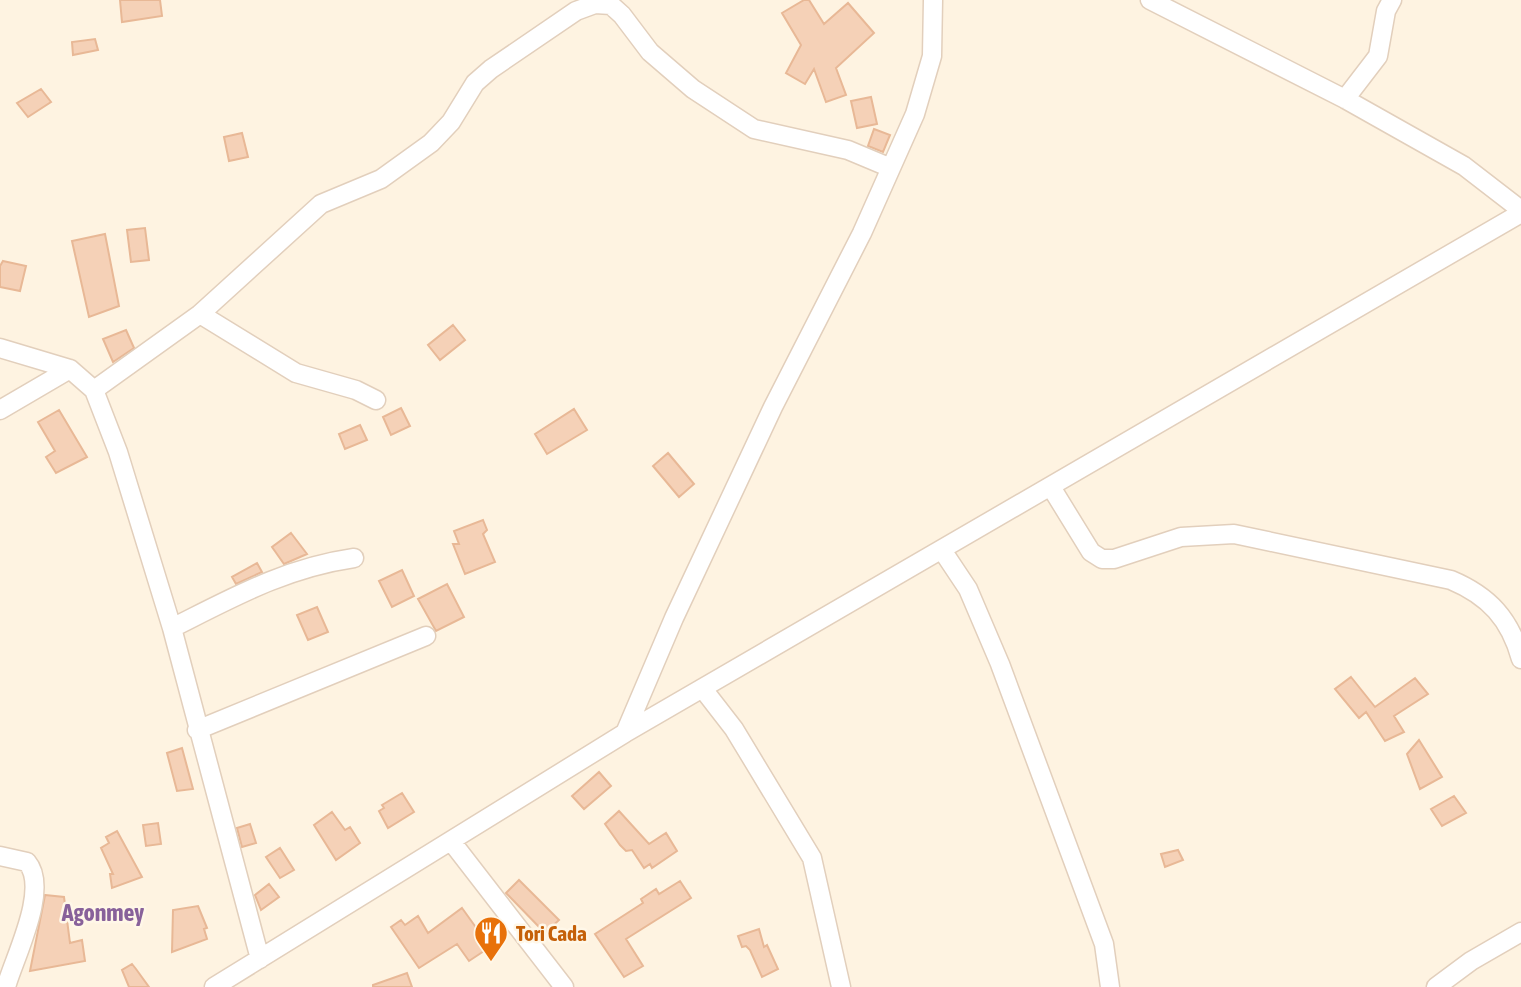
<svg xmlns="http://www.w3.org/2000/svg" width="1521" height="987" viewBox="0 0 1521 987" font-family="'Asap Condensed',sans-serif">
<rect width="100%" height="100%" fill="#fef3e1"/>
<path fill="#f5d1b7" stroke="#e8b896" stroke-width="2" d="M120,0H160L162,16L122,22Z
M804,0H809L824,24L848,3L874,33L836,68L846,95L826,102L814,69L805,84L786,73L801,45L782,13Z
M95,39L98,50L73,55L72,42Z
M41,89L51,102L28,117L17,103Z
M871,97L877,124L857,128L851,101Z
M874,129L890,135L883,152L868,146Z
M242,133L248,157L229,161L224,137Z
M145,228L149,260L131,262L127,230Z
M105,234L119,306L89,317L72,241Z
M3,261L26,266L20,291L0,287V266Z
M453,325L465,340L440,360L428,345Z
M126,330L134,348L113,362L103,339Z
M401,408L410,426L391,435L383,417Z
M574,409L587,430L547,454L535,434Z
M59,410L87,457L56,473L46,457L55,451L38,422Z
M360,425L367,440L345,449L339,434Z
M668,453L694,484L679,497L653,466Z
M483,520L487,530L483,534L495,562L465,574L453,544H459L454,531Z
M291,533L307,554L284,564L272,547Z
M257,563L262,572L236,584L232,577Z
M402,570L414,596L392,607L379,581Z
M447,584L464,617L436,631L418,599Z
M317,607L328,632L308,640L297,615Z
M1351,677L1375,707L1415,678L1428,694L1394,716L1404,732L1385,741L1366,712L1359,718L1335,689Z
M1419,740L1442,777L1420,789L1407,754Z
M182,748L193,789L177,791L167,753Z
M599,772L611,786L584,809L572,796Z
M402,793L414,812L388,828L379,811L384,808L382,805Z
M1454,796L1466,813L1442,826L1431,809Z
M619,811L649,844L666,833L677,851L652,868L650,864L644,868L632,850L626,851L620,845L605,824Z
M332,812L345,830L350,827L360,843L336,860L314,825Z
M158,823L161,844L146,846L143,825Z
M250,824L256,843L242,847L237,828Z
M117,831L142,877L112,888L110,874H113L101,848L109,843L106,837Z
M280,848L294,870L280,878L266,857Z
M1178,850L1183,860L1165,867L1161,854Z
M519,880L559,920L545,933L506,893Z
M680,881L691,898L626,939L643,966L624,977L595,934L643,903L641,899L656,889L659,894Z
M269,884L279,897L261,910L255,895Z
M45,895L64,897L70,943L82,940L85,961L30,971Z
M198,906L207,928L204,929L207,939L172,952L173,910Z
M462,908L490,947L469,961L457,944L419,968L391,927L401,920L405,925L418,916L428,933Z
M759,929L764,947L767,945L778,969L762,977L750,950L746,946L742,947L738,936Z
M132,964L136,969L149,987H129L122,970Z
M407,973L412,987H373V985Z"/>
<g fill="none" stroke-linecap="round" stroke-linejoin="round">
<g stroke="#e2cfbc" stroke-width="21">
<path id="street" d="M1150,0L1345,99L1464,166L1521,210
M1345,99L1378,56L1386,11L1392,0
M200,314L296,373L356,390L376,400
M0,348L70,369L94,390L118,452L172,628L260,959
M94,390L200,314L321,204L381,179L431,143L451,122L475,83L491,69L576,11L595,4L611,5L622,15L650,52L693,89L754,129L848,150L891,168
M0,410L70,369
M1051,487L1091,552L1102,559H1114L1181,537L1234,534L1451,580C1489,596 1510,619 1521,659
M942,550L968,589L1000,664L1104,944L1110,987
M172,628C234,597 285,568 354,558
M703,689L734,729L812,858L841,987
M197,730L426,636
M625,733L1521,213
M451,841L564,987
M0,856L27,862C50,889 14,958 6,987
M214,987L625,733L674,618L773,407L862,233L915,114L932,56L933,0
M1436,987L1471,961L1521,932"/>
</g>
<use href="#street" stroke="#fff" stroke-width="18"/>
</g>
<defs>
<g id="restaurant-pin" transform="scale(1.75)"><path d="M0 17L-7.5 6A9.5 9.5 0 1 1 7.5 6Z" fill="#e8710a" stroke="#fff7e8"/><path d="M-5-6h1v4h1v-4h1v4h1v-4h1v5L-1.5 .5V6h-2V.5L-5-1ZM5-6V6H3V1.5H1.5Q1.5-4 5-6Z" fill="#fff"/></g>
</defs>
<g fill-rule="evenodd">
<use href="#restaurant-pin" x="491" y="933"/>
</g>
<g text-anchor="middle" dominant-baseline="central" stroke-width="5" stroke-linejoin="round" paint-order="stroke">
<g font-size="21" font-weight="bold" fill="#c56008" stroke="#fff7e8" text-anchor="start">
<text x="516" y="933">Tori Cada</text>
</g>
<g font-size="24" font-weight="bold" fill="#88619a" stroke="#fff7e8">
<text x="103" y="912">Agonmey</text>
</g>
</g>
</svg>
